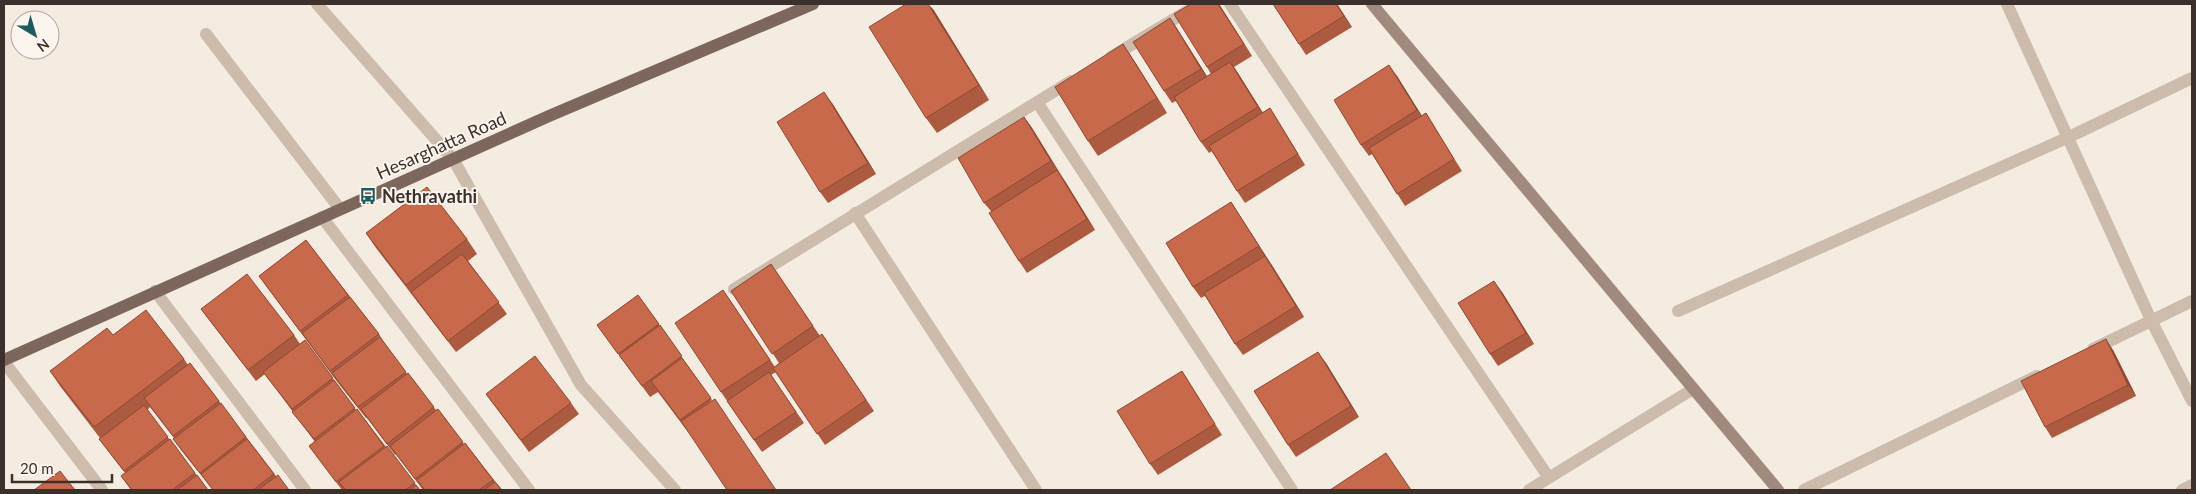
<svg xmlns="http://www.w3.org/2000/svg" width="2196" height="494" viewBox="0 0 2196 494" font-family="Lato,sans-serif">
<rect width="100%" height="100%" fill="#f4ebe1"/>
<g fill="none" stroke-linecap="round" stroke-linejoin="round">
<path stroke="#cdbbac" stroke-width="12" d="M2007,4L2151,320L2192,401
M206,34L340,209
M1678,311L2069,137L2192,78
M2093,349L2192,301
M1804,490L2037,376
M2182,490L2192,485"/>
<path stroke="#cdbbac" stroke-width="12" d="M317,4L453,159L581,385L675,490
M1230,4L1549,478
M1111,57L1199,4
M1037,102L1292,490
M855,213L1036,490
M322,217L529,490
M734,289L1071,81
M155,291L305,490
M4,362L102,490
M1529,490L1693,389"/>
<path stroke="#a18a7d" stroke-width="12" d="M1372,4L1778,490"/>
<path stroke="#7d675c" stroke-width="12" d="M4,360L549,116L813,4"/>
</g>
<path fill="#ac5a40" d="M1191,4H1219L1252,56L1234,67L1263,113L1270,108L1277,119L1305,165L1245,203L1237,191L1212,151L1209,153L1201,142L1176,101L1172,103L1164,91L1170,18L1178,30L1207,76L1211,74L1207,67Z
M1273,4H1337L1352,27L1306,55Z
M933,9L989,100L937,133L926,118Z
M1123,44L1133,59L1167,113L1098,156L1088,141Z
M1397,76L1422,116L1426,113L1433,125L1462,171L1405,206L1372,154L1369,156L1361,145Z
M832,103L876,174L828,203L820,192Z
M1024,117L1032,128L1095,230L1027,273L1019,261L991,211L984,203Z
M1231,202L1273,267L1304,317L1243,355L1235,344L1205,296L1201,298L1193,287Z
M366,233L467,239L477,254L468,261L507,314L456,352L376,248Z
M306,240L379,334L386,346L407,374L408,373L436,410L438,409L464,444L465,443L502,490H423L396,454L395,455L367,418H366L338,383L259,276Z
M771,264L820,336L822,334L874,411L825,445L776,372L771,375L804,423L762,452L721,392L723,290L775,367L779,363L731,291Z
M1502,292L1534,344L1498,366L1490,354Z
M638,295L712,400L688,432L658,392L650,397L597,325Z
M201,309L294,335L300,344L305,340L356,410L357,409L386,447L420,490H342L309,446L315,442L265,374L256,381Z
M113,335L184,359L188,365L190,363L276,476L289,490H213L181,450L174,438L150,407L147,410L208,490H131L121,476L125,473L99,439L100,438L60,386L50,371Z
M2113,350L2136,396L2052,438L2045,427Z
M1326,363L1359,417L1296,457L1288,445Z
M1182,371L1222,435L1158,475L1150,464Z
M486,394L571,403L579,414L529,452Z"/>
<path fill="#8c4a34" d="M928,4L933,9L989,100L979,85Z
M1218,4H1219L1252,56L1244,44Z
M1336,4H1337L1352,27L1344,16Z
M1170,18L1178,30L1209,80L1201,69Z
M1123,44L1133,59L1167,113L1157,98Z
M1230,62L1238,73L1266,118L1258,107Z
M1389,65L1397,76L1425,121L1417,110Z
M824,92L832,103L876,174L868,163Z
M1024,117L1032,128L1059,172L1051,161Z
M1057,170L1065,181L1095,230L1087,219Z
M1231,202L1273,267L1304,317L1296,306Z
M1494,281L1502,292L1534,344L1526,333Z
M2106,339L2113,350L2136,396L2128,385Z
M1318,352L1326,363L1359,417L1351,406Z"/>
<path fill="#c8694b" stroke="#8c4a34" d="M906,4H928L979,85L926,118L869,27Z
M1191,4H1218L1244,44L1207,67L1174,14Z
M1273,4H1336L1344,16L1299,44Z
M1170,18L1201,69L1164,91L1133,42Z
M1123,44L1157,98L1088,141L1055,87Z
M1230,62L1258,107L1201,142L1174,97Z
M1389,65L1417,110L1361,145L1334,100Z
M824,92L868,163L820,192L777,122Z
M1270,108L1298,154L1237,191L1209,146Z
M1426,113L1454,159L1397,194L1369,148Z
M1024,117L1051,161L984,203L958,158Z
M1057,170L1087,219L1019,261L989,213Z
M427,187L467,239L406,285L366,233Z
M1231,202L1259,246L1193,287L1166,243Z
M306,240L348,295L300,331L259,276Z
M462,254L499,302L448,341L411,292Z
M1265,256L1296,306L1235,344L1204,293Z
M771,264L813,326L772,354L731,291Z
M247,274L294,335L248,370L201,309Z
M1494,281L1526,333L1490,354L1458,303Z
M723,290L770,360L721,392L675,323Z
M638,295L659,324L618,354L597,325Z
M350,297L379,334L330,371L302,333Z
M146,310L184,359L94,427L50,371L107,328L113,335Z
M660,325L682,356L642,386L619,355Z
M822,334L866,400L817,434L773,368Z
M380,337L406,372L358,407L332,373Z
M2106,339L2128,385L2045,427L2021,381Z
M305,340L333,378L292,409L263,372Z
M1318,352L1351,406L1288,445L1254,391Z
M535,356L571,403L521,440L486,394Z
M682,358L711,398L680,420L651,381Z
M190,363L219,401L173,436L144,398Z
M1182,371L1215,424L1150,464L1117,411Z
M769,372L796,412L754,440L727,401Z
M408,373L434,407L387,444L361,409Z
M334,380L355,408L314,439L292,412Z
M715,399L776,490H727L681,421Z
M221,403L246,437L200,473L173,439Z
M144,405L168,437L124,471L99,439Z
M357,409L384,446L336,482L309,446Z
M438,409L463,442L415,479L390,446Z
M170,439L195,473L172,490H132L121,476Z
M247,439L274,474L253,490H213L201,474Z
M465,443L493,480L479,490H425L417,480Z
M387,446L415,483L405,490H346L339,482Z
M1386,453L1411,490H1330Z
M60,471L75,490H34Z
M197,475L208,490H177Z
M278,475L289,490H258Z
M495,482L502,490H484Z
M416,485L420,490H410Z"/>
<defs>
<g id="bus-bare" transform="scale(1.35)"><path d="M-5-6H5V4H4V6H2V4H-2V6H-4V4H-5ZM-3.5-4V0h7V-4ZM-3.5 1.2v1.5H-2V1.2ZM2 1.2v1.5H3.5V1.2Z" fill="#1f5a5e" stroke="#fbf5ee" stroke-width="2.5" paint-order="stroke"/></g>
</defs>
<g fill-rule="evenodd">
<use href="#bus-bare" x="368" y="196"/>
</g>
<g text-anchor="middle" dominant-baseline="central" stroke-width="4" stroke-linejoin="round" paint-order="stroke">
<g font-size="18" fill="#3b302b" stroke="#fbf5ee">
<text transform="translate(441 145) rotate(-24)">Hesarghatta Road</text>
</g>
<g font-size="18" font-weight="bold" fill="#3b302b" stroke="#fbf5ee" text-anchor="start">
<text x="382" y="196">Nethravathi</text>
</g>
</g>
<rect width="2196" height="494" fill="none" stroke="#3b302b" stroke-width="10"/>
<g transform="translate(35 35) rotate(142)"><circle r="24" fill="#fbf5ee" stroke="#aea6a0"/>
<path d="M0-4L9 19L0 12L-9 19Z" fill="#1f5a5e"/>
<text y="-8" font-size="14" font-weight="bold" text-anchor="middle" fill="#3b302b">N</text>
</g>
<path d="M12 474v8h100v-8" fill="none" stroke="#3b302b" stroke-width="2.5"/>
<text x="20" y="474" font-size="15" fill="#3b302b" stroke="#fbf5ee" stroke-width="4" paint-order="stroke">20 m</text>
</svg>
